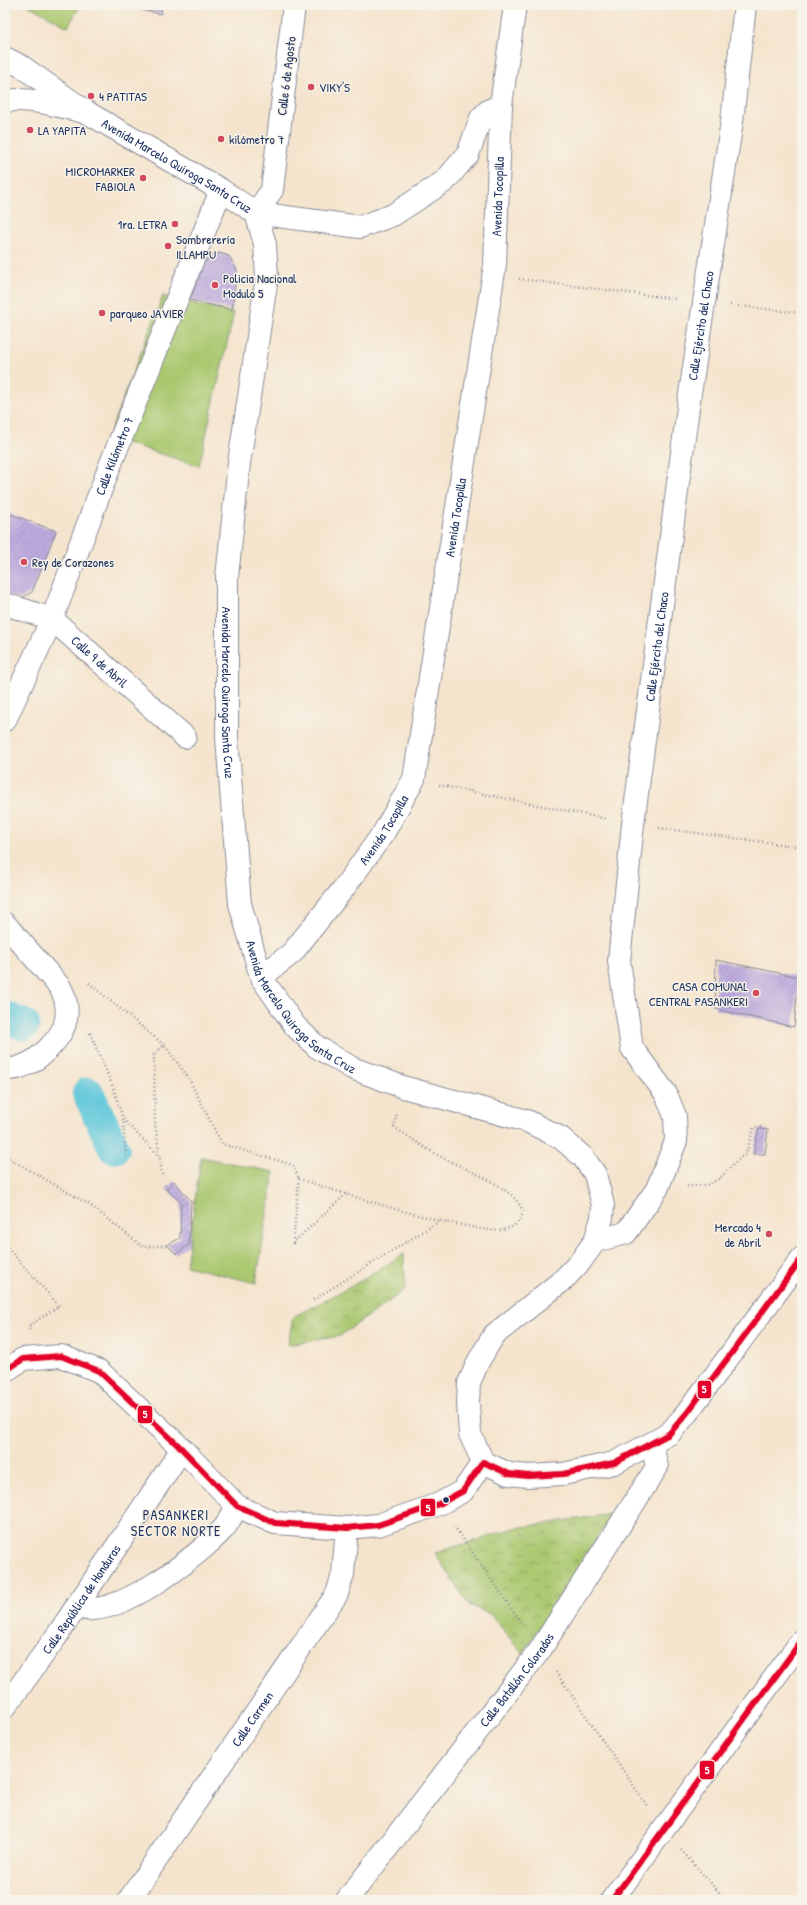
<svg xmlns="http://www.w3.org/2000/svg" width="807" height="1905" viewBox="0 0 807 1905" font-family="'Patrick Hand',sans-serif">
<defs>
<pattern id="park-crowns" width="20" height="18" patternUnits="userSpaceOnUse"><rect width="20" height="18" fill="#aac86f"/><path d="M2 6a3 3 0 1 1 6 0M12 15a3 3 0 1 1 6 0" fill="none" stroke="#8aa35e"/></pattern>
<pattern id="building-hatch" width="6" height="6" patternUnits="userSpaceOnUse"><rect width="6" height="6" fill="#beacdf"/><path d="M-1 1l2-2M0 6l6-6M5 7l2-2" fill="none" stroke="#9a8cb8"/></pattern>
</defs>
<rect width="100%" height="100%" fill="#f7f3e8"/>
<filter id="ink" filterUnits="userSpaceOnUse"><feTurbulence type="fractalNoise" baseFrequency=".025" numOctaves="2"/><feDisplacementMap in="SourceGraphic" scale="8" xChannelSelector="R" yChannelSelector="G"/><feConvolveMatrix kernelMatrix="1 2 1 2 8 2 1 2 1" color-interpolation-filters="sRGB"/></filter>
<filter id="wash" filterUnits="userSpaceOnUse"><feTurbulence type="fractalNoise" baseFrequency=".012" numOctaves="4" result="noise"/><feDisplacementMap in="SourceGraphic" scale="16" xChannelSelector="R" yChannelSelector="G"/><feGaussianBlur stdDeviation="0.9" result="paint"/><feColorMatrix in="noise" values="0 0 0 0 0 0 0 0 0 0 0 0 0 0 0 0 0 1.4 0 .05"/><feComposite in="paint" operator="in"/></filter>
<g filter="url(#wash)">
<rect width="100%" height="100%" fill="#f5e4cd"/>
<path fill="#aac86f" stroke="#627c66" d="M28,5H80L68,27Z
M163,296L234,313L199,466L108,437Z
M201,1157L274,1172L256,1283L186,1266Z"/>
<path fill="url(#park-crowns)" stroke="#627c66" d="M404,1254L405,1290L340,1336L288,1345L293,1317L350,1287Z
M612,1514L523,1654L490,1614L469,1605L435,1553L515,1528Z"/>
<g fill="none" stroke-linecap="round" stroke-linejoin="round">
<path stroke="#5fc7da" stroke-width="32" d="M5,1017L24,1025
M88,1093L114,1148"/>
</g>
<g id="blocks">
<path fill="url(#building-hatch)" d="M119,5H162L161,14Z
M220,253L229,256L237,270L232,310L190,300L204,263L212,255Z
M5,512L56,531L32,592L20,599L5,594Z
M716,960L799,977L794,1027L715,1009Z
M759,1129L768,1130L765,1154H753Z
M174,1181L191,1201L189,1244L176,1254L167,1245L180,1238L181,1202L166,1189Z"/>
</g>
</g>
<g filter="url(#ink)">
<use href="#blocks" fill-opacity="0" stroke="#888a96" stroke-width="1"/>
<g fill="none" stroke-linecap="round" stroke-linejoin="round">
<g stroke="#888a96" stroke-width="24">
<g id="minor">
<path d="M294,5L272,190L256,213L360,227L393,215L445,181L468,154L481,118L488,111L501,105"/>
<path d="M5,101C32,97 62,107 88,113"/>
<path id="s1" d="M5,604L52,619L185,737"/>
<path id="s2" d="M5,720L52,619L111,463L221,190"/>
<path d="M5,924L60,987C65,996 68,1008 66,1019C63,1038 38,1062 20,1067C16,1069 10,1069 5,1069"/>
<path id="s3" d="M261,977L292,953L344,888L384,832L414,779L495,265L501,105L515,5"/>
<path id="s4" d="M595,1241L626,1233L657,1189L676,1141L675,1116L666,1094L632,1048L619,961L633,824L689,400L732,121L745,5"/>
<path d="M5,1371L23,1359L61,1356L99,1371L182,1449L237,1506L275,1523L347,1528L378,1525L439,1504L463,1491L483,1462"/>
<path d="M76,1606C110,1625 200,1555 223,1529C229,1523 233,1513 237,1506"/>
<path id="s5" d="M5,1707L56,1637L182,1449"/>
<path id="s6" d="M129,1900L337,1594L343,1574L347,1528"/>
<path id="s7" d="M347,1900L540,1650L657,1467L652,1444"/>
</g>
</g>
<g stroke="#888a96" stroke-width="24">
<g id="major">
<path id="s8" d="M5,58L21,66L88,113L221,190L256,213L265,244L267,277L239,463L227,577V738L240,904L261,977L295,1026L317,1047L352,1068L403,1087L527,1121L561,1138L583,1157L595,1174L603,1205L602,1218L595,1241L580,1262L563,1280L494,1335L478,1362L469,1383L468,1403L470,1434L483,1462L509,1474L528,1476L563,1474L614,1463L669,1434L687,1413L802,1258"/>
<path d="M612,1900L802,1640"/>
</g>
</g>
<path stroke="#888a96" stroke-width="2.5" stroke-dasharray="1 3" stroke-linecap="butt" d="M519,279L677,299
M730,305L802,313
M439,785L607,819
M659,828L802,847
M89,983L164,1045
M90,1033L113,1087L123,1119L126,1158
M123,1119L159,1156
M5,1156L90,1205L143,1247L167,1245
M162,1175L155,1122L154,1055L164,1045L188,1077L222,1144L293,1165L299,1179
M687,1186C696,1186 707,1186 715,1181C725,1176 734,1161 746,1154L754,1127H763
M346,1194L293,1243L299,1179C354,1197 410,1215 466,1226C478,1228 494,1233 506,1229C516,1226 521,1221 523,1211C512,1184 460,1168 436,1154C421,1146 408,1136 394,1127L397,1113
M5,1245L59,1306L30,1325L29,1331
M313,1300L440,1221
M454,1526L523,1625
M556,1672L648,1807
M681,1850L726,1900"/>
<use href="#minor" stroke="#fff" stroke-width="22"/>
<use href="#major" stroke="#fff" stroke-width="22"/>
<g stroke="#f7f3e8" stroke-width="9">
<path id="bus-1" d="M5,1371L23,1359L61,1356L99,1371L182,1449L237,1506L275,1523L347,1528L378,1525L439,1504L463,1491L483,1462L509,1474L528,1476L563,1474L614,1463L669,1434L687,1413L802,1258
M612,1900L802,1640"/>
</g>
<use href="#bus-1" stroke="#e4002b" stroke-width="6"/>
</g>
</g>
<g fill="#d1495b" stroke="#f7f3e8" stroke-width="1.5">
<circle cx="311" cy="87" r="4"/>
<circle cx="91" cy="96" r="4"/>
<circle cx="30" cy="130" r="4"/>
<circle cx="221" cy="139" r="4"/>
<circle cx="143" cy="178" r="4"/>
<circle cx="175" cy="224" r="4"/>
<circle cx="168" cy="246" r="4"/>
<circle cx="215" cy="285" r="4"/>
<circle cx="102" cy="313" r="4"/>
<circle cx="24" cy="562" r="4"/>
<circle cx="756" cy="993" r="4"/>
<circle cx="769" cy="1234" r="4"/>
</g>
<circle fill="#1b2f5e" stroke="#f7f3e8" stroke-width="1.5" cx="446" cy="1500" r="3.5"/>
<g text-anchor="middle" dominant-baseline="central" stroke-width="3" stroke-linejoin="round" paint-order="stroke">
<g font-size="13" fill="#1b2f5e" stroke="#f7f3e8">
<text transform="translate(286 76) rotate(-83)">Calle 6 de Agosto</text>
<text stroke="none"><textPath href="#s8" startOffset="203">Avenida Marcelo Quiroga Santa Cruz</textPath></text>
<text stroke="none"><textPath href="#s3" startOffset="841">Avenida Tocopilla</textPath></text>
<text stroke="none"><textPath href="#s4" startOffset="972">Calle Ejército del Chaco</textPath></text>
<text stroke="none"><textPath href="#s2" startOffset="286">Calle Kilómetro 7</textPath></text>
<text stroke="none"><textPath href="#s3" startOffset="517">Avenida Tocopilla</textPath></text>
<text stroke="none"><textPath href="#s4" startOffset="648">Calle Ejército del Chaco</textPath></text>
<text stroke="none"><textPath href="#s1" startOffset="113">Calle 9 de Abril</textPath></text>
<text stroke="none"><textPath href="#s8" startOffset="779">Avenida Marcelo Quiroga Santa Cruz</textPath></text>
<text stroke="none"><textPath href="#s3" startOffset="193">Avenida Tocopilla</textPath></text>
<text stroke="none"><textPath href="#s8" startOffset="1115">Avenida Marcelo Quiroga Santa Cruz</textPath></text>
<text stroke="none"><textPath href="#s5" startOffset="132">Calle República de Honduras</textPath></text>
<text stroke="none"><textPath href="#s7" startOffset="278">Calle Batallón Colorados</textPath></text>
<text stroke="none"><textPath href="#s6" startOffset="219">Calle Carmen</textPath></text>
</g>
<g font-size="13" fill="#1b2f5e" stroke="#f7f3e8" text-anchor="start">
<text x="319" y="87">VIKY'S</text>
<text x="99" y="96">4 PATITAS</text>
<text x="38" y="130">LA YAPITA</text>
<text x="229" y="139">kilómetro 7</text>
<text x="135" y="171" text-anchor="end">MICROMARKER<tspan x="135" dy="15">FABIOLA</tspan></text>
<text x="167" y="224" text-anchor="end">1ra. LETRA</text>
<text x="176" y="239">Sombrerería<tspan x="176" dy="15">ILLAMPU</tspan></text>
<text x="223" y="278">Policia Nacional<tspan x="223" dy="15">Modulo 5</tspan></text>
<text x="110" y="313">parqueo JAVIER</text>
<text x="32" y="562">Rey de Corazones</text>
<text x="748" y="986" text-anchor="end">CASA COMUNAL<tspan x="748" dy="15">CENTRAL PASANKERI</tspan></text>
<text x="761" y="1227" text-anchor="end">Mercado 4<tspan x="761" dy="15">de Abril</tspan></text>
</g>
<g font-size="14" letter-spacing="1" fill="#1b2f5e" stroke="#f7f3e8">
<text x="176" y="1514">PASANKERI<tspan x="176" dy="16">SECTOR NORTE</tspan></text>
</g>
</g>
<g stroke="#f7f3e8" stroke-width="1.5">
<rect x="697" y="1380" width="15" height="19" rx="4" fill="#e4002b"/>
<rect x="137" y="1405" width="16" height="19" rx="4" fill="#e4002b"/>
<rect x="420" y="1498" width="16" height="19" rx="4" fill="#e4002b"/>
<rect x="699" y="1760" width="16" height="20" rx="4" fill="#e4002b"/>
</g>
<g font-size="11" text-anchor="middle" font-weight="bold" fill="#fff">
<text x="704" y="1393">5</text>
<text x="145" y="1418">5</text>
<text x="428" y="1512">5</text>
<text x="707" y="1774">5</text>
</g>
<rect width="807" height="1905" fill="none" stroke="#f7f3e8" stroke-width="20"/>
</svg>
